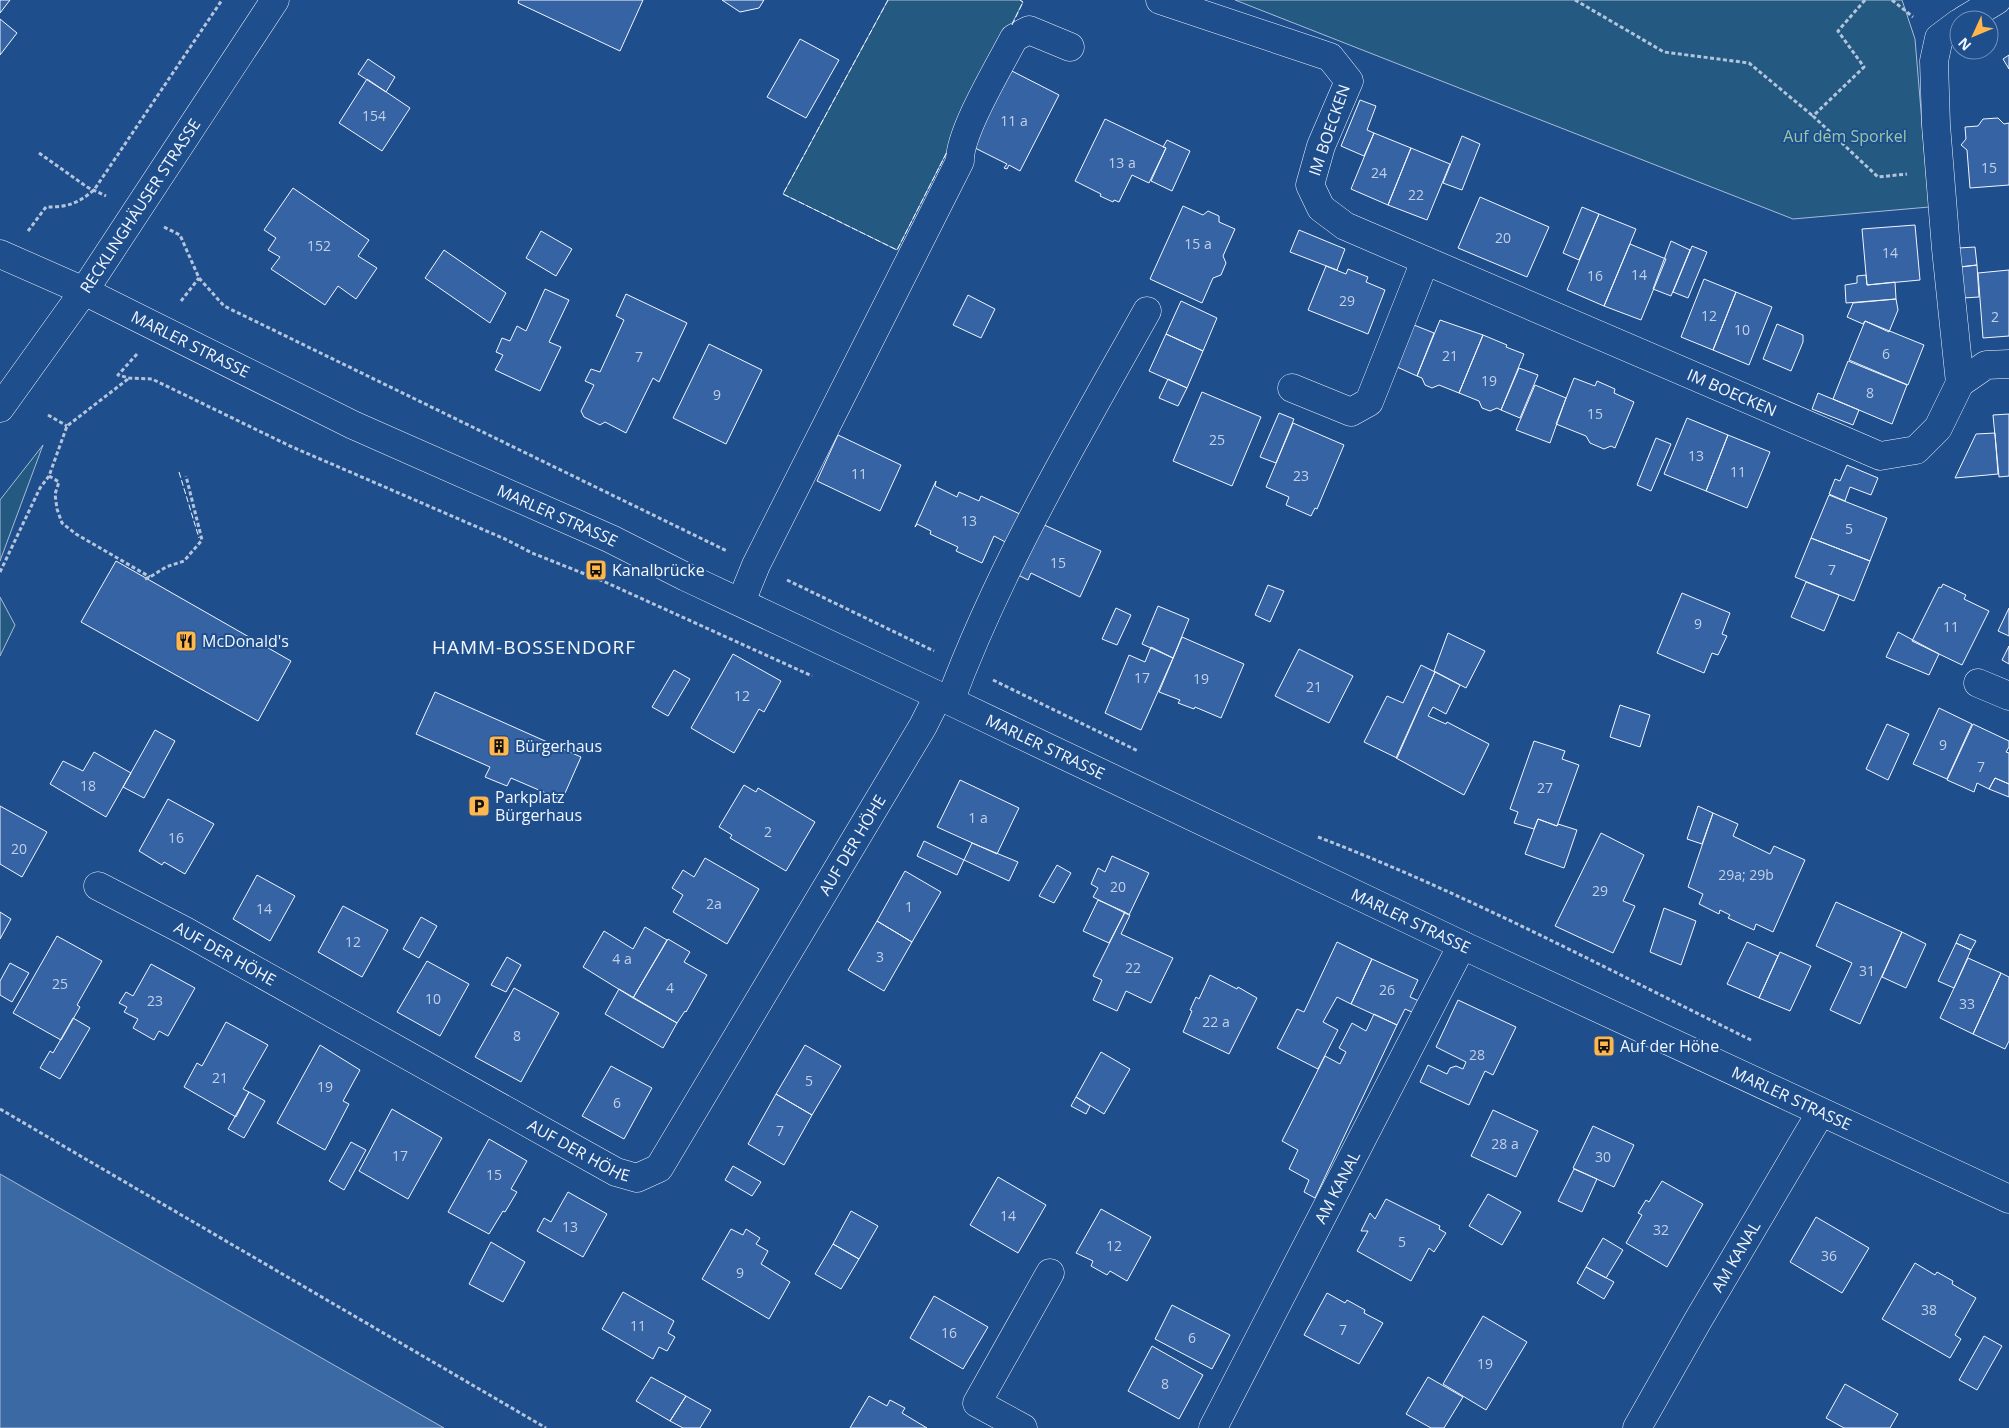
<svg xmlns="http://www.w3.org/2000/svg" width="2009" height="1428" viewBox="0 0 2009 1428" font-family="'Open Sans',sans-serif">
<rect width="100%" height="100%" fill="#1f4e8c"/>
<path fill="#245a82" stroke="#a8bbd7" d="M888,0H1020L1023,2L897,250L783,194Z
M1235,0H1902L1915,39L1929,207L1793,219Z
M43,445L0,561V500Z
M0,597L15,625L0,656Z"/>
<path fill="#3b69a3" stroke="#a8bbd7" d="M0,1174L444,1428H0Z"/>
<path fill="#3563a3" stroke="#f2f6ff" d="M0,0H10L0,13Z
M519,0H643L620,51L518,3Z
M722,0H764L759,8L740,12Z
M0,19L17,33L0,55Z
M800,39L839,60L806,118L767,97Z
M2009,55V69L2003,59Z
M368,59L395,77L386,92L358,74Z
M1008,69L1059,95L1020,171L1009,165L1007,169L1004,168L1007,164L969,145Z
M367,79L410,108L382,151L339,123Z
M1360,100L1376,106L1367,130L1374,133L1364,156L1341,146Z
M1998,118L2004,124L2009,123V185L1970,188L1967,150L1961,145L1966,139L1965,127L1978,126L1983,119Z
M1105,119L1166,148L1149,183L1132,175L1119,202L1114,200L1113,202L1100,196L1101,194L1075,181Z
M1374,133L1411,148L1388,205L1351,189Z
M1462,136L1480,144L1462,190L1443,183Z
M1167,140L1190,151L1172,191L1151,181L1166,148L1163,147Z
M1411,148L1450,164L1427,220L1388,205Z
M293,188L369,240L358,256L377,268L356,299L338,286L325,305L271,269L280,257L268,250L276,238L264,230Z
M1480,197L1549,227L1527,277L1458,248Z
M1183,206L1203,215L1208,211L1219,216V222L1235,229L1223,256L1226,263L1221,275L1213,278L1202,303L1150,279Z
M1582,207L1599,214L1579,260L1563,253Z
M1599,214L1636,229L1604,306L1567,290Z
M1915,225L1920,280L1867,285L1862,229Z
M1299,230L1345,249L1337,270L1290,252Z
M541,231L572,249L556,276L526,258Z
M1671,241L1690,250L1671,296L1653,289Z
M1630,244L1666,259L1641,320L1604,306Z
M1692,246L1707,252L1688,298L1673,292Z
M1975,247L1977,265L1960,267L1959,248Z
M444,250L506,293L490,323L425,278Z
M1977,265L1979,297L1963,298L1960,267Z
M1326,266L1346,274L1348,269L1368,277L1366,282L1385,290L1368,334L1308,310Z
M2009,270V336L1983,338L1978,273Z
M1866,275L1867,285L1895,282L1896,299L1846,303L1845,285L1857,283V276Z
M1704,279L1736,292L1713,350L1681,337Z
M545,289L569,300L549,342L561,347L540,391L495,370L503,355L496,352L502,338L510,341L517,326L526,331Z
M1736,292L1772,307L1749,365L1713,350Z
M626,294L687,323L659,382L653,378L626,433L605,422L600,425L584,417L581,411L594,385L585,381L591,369L600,372L624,320L616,316Z
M968,295L995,309L981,338L953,325Z
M1896,299L1898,310L1889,332L1865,321L1863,324L1847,317L1853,303Z
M1181,301L1217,318L1203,351L1166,334Z
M1440,320L1483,335L1459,393L1439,385L1432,388L1425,385L1422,378L1417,376Z
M1865,321L1924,345L1908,385L1849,360Z
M1777,324L1803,335V342L1791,371L1763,359Z
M1414,325L1434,333L1417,376L1397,367Z
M1166,334L1203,351L1187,388L1149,371Z
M1483,335L1507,345L1506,347L1524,354L1501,410L1497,408L1490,411L1482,408L1479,401L1459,393Z
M709,344L762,370L726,444L673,418Z
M1848,361L1907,385L1892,424L1833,399Z
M1519,368L1538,375L1520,418L1501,410Z
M1574,378L1595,386L1597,381L1615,389L1614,393L1634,402L1615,448L1611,446L1604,449L1590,443L1586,436L1556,424Z
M1168,379L1187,388L1178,406L1159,398Z
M1535,385L1566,398L1550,443L1516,430Z
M1202,392L1261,417L1232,486L1173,461Z
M1818,393L1859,410L1853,425L1812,409Z
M1279,413L1294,419L1276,463L1260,457Z
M2009,414V476L1999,477L1993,415Z
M1687,418L1728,435L1706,491L1664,474Z
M1293,423L1344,445L1317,509L1315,508L1311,516L1286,505L1289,497L1266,487Z
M1995,433L1998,474L1955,478L1976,434Z
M838,435L901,465L880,511L817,481Z
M1728,435L1770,452L1747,508L1706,491Z
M1656,438L1671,444L1651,491L1637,485Z
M1847,465L1878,478L1871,495L1850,487L1845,501L1829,494L1835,479L1840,481Z
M936,481L935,486L957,497L959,492L979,501L981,496L1022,515L1009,544L994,536L982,563L956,551L958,547L930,534L931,531L917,524L915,527Z
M1829,495L1887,518L1870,561L1811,538Z
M1040,523L1101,551L1080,597L1031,573L1028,580L1016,574Z
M1811,538L1870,561L1854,601L1795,577Z
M116,561L291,661L258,721L81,622Z
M1806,582L1839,595L1824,631L1791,617Z
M1943,584L1966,595L1964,599L1989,611L1962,665L1912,641L1939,587L1941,588Z
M1268,585L1284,591L1270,622L1255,615Z
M1682,593L1730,613L1722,634L1727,636L1718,655L1712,653L1704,673L1657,653Z
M1158,606L1189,619L1173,658L1142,644Z
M1116,608L1131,615L1117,645L1102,639Z
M2009,608V636L1998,631Z
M1898,632L1939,654L1929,675L1886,657Z
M1448,633L1485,651L1466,688L1434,671Z
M1182,637L1244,664L1221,718L1195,707L1194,709L1178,703L1180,700L1159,692Z
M2009,646V664L2002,660Z
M1151,647L1173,658L1141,730L1105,713L1129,655L1145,662Z
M1299,649L1353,676L1329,723L1275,696Z
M733,654L781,681L764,712L759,709L734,753L691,728Z
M1421,665L1435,672L1397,758L1364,742L1387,696L1403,703Z
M674,670L690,679L668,716L652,707Z
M1435,672L1460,685L1446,714L1433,707L1428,716L1446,724L1447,722L1489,744L1464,795L1396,758Z
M435,692L581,757L562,800L511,778L507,786L485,777L490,767L416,734Z
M1620,705L1650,715L1640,747L1610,737Z
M1939,708L1972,724L1947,779L1913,764Z
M1887,724L1909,734L1888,780L1866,769Z
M1973,724L2009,741V747L2006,752L2009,753V784L1995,778L1989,789L1977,783L1974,792L1947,780Z
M155,730L175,741L144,798L123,787Z
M1534,741L1565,751L1562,759L1579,765L1557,826L1538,819L1534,829L1514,823L1518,812L1510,809Z
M94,752L131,773L106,817L50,784L63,761L83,771Z
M1995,778L2009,784V797L1989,789Z
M960,780L1019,808L997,854L937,827Z
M744,785L756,792L758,788L815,822L786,871L730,838L732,835L719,827Z
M168,799L214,824L185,874L164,862L162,865L139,851Z
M0,806L47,832L22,877L0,864Z
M1698,806L1713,813L1702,844L1687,839Z
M1713,813L1738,824L1733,836L1770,854L1774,846L1805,860L1773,932L1756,924L1754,930L1728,918L1730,915L1720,910L1719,914L1699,904L1703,894L1688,887Z
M1538,819L1557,826L1558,824L1577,830L1564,868L1525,854Z
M1601,833L1644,855L1623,901L1635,906L1613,953L1555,926Z
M924,841L964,860L957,875L917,856Z
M972,843L1018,862L1009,881L964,860Z
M1112,856L1149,873L1129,915L1093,897L1098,888L1091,884L1098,868L1105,872Z
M705,858L759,889L727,944L673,912L683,895L672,888L683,870L694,877Z
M1057,865L1071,873L1054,903L1039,896Z
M905,871L941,892L912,942L877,921Z
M257,875L295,896L270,941L233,919Z
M1098,900L1125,912L1109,943L1083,931Z
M1836,902L1902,932L1860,1024L1830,1010L1852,963L1816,946Z
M343,906L388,930L362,977L318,952Z
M1664,908L1696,921L1681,965L1650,952Z
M0,912L11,919L0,939Z
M1125,912L1130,915L1121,934L1173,958L1151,1003L1126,991L1117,1011L1093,1000L1102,980L1093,976Z
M421,917L437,926L419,958L403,949Z
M877,921L912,942L884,991L848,970Z
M645,927L667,940L633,998L583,967L604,931L633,949Z
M1902,932L1926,944L1906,988L1882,977Z
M1960,934L1976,941L1971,950L1956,943Z
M57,936L102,961L77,1005L80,1007L61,1040L13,1013Z
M668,939L690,952L684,962L707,975L686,1012L685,1011L677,1023L633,998Z
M1337,942L1372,959L1351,1004L1337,997L1323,1022L1338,1030L1318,1069L1277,1048L1297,1009L1304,1012Z
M1747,942L1778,956L1759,998L1727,984Z
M1956,943L1971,950L1954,988L1938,981Z
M1780,952L1811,966L1790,1011L1759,998Z
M507,957L521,965L506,992L491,985Z
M1968,958L2001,973L1973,1034L1940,1018Z
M1372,959L1418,980L1410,997L1419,1001L1414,1013L1405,1009L1397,1025L1351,1004Z
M427,961L469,984L440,1036L397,1012Z
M10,963L29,973L12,1002L0,995V981Z
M151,964L195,988L168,1036L159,1031L154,1040L133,1028L138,1019L124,1012L127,1007L119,1003L126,992L133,996Z
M2001,973L2009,977V1041L2005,1049L1973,1034Z
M1210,975L1237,989L1238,987L1257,998L1229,1054L1183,1032L1192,1011L1190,1010L1196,997L1199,999Z
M514,988L559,1013L521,1082L475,1057Z
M619,989L677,1023L663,1048L605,1014Z
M1458,1000L1516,1027L1493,1075L1485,1071L1469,1105L1420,1082L1428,1065L1447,1074L1450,1068L1456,1066L1463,1069L1466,1062L1436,1047Z
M1374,1014L1397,1025L1315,1198L1304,1192L1309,1180L1289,1169L1298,1150L1282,1141L1325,1056L1340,1064L1346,1052L1339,1048L1352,1023L1366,1031Z
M73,1018L90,1028L60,1079L40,1068L50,1051L53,1053Z
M226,1022L268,1045L243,1089L249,1092L236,1117L184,1087L197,1063L202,1066Z
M320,1045L360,1070L343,1101L349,1104L325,1150L277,1123Z
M805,1045L841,1066L812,1115L776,1094Z
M1101,1052L1130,1069L1104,1114L1076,1097Z
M611,1066L652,1088L624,1139L582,1116Z
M249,1092L265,1101L244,1138L228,1129Z
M776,1094L812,1115L784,1165L748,1144Z
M1076,1097L1090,1106L1086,1114L1071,1106Z
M392,1109L442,1138L408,1199L359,1171Z
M1493,1110L1538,1131L1516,1177L1471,1156Z
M1593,1126L1634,1145L1614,1187L1573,1168Z
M489,1139L527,1161L511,1189L517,1192L505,1212L503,1211L489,1234L448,1212Z
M351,1142L366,1150L344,1190L329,1181Z
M733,1166L761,1182L752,1196L725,1180Z
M1574,1169L1597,1179L1582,1212L1558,1201Z
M998,1177L1046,1205L1018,1253L970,1225Z
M1662,1181L1703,1204L1667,1267L1626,1243L1642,1215L1638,1213L1646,1200L1649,1202Z
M568,1192L607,1214L583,1257L537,1231L544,1218L551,1222Z
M1488,1194L1521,1212L1502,1245L1469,1226Z
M1386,1199L1440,1226L1439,1229L1446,1233L1434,1252L1429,1248L1411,1281L1357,1251L1368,1231H1361L1370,1213L1375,1219Z
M1101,1209L1151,1237L1127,1281L1110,1271L1107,1275L1091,1266L1093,1261L1076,1253Z
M851,1211L878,1226L859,1259L833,1244Z
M1816,1217L1869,1248L1842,1293L1790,1262Z
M731,1229L743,1235L746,1229L760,1238L756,1244L768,1251L761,1264L790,1282L769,1319L702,1279Z
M1603,1238L1623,1250L1606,1278L1586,1267Z
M491,1242L525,1262L503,1302L469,1284Z
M833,1244L859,1259L841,1289L815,1274Z
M1915,1263L1935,1275L1937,1272L1953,1281L1952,1284L1976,1298L1955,1335L1961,1339L1950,1358L1882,1319Z
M1586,1267L1614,1282L1604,1299L1577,1283Z
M623,1292L674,1321L668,1333L675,1337L667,1351L659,1347L653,1359L602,1329Z
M1327,1293L1345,1303L1347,1300L1365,1310L1364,1313L1383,1323L1359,1364L1304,1335Z
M934,1296L988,1327L963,1369L910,1338Z
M1172,1305L1230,1335L1212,1369L1155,1339Z
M1483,1316L1527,1342L1486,1410L1443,1384Z
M1984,1336L2002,1346L1977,1390L1959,1380Z
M1152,1346L1203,1375L1179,1419L1128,1391Z
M651,1377L686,1396L670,1421L636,1401Z
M1428,1377L1463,1397L1444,1428H1431L1406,1414Z
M1845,1384L1898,1414L1890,1428H1844L1826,1418Z
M686,1396L711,1410L700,1428H683L670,1421Z
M869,1396L887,1406L890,1400L905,1408L902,1413L927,1428H850Z"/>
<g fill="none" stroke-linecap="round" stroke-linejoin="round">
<g stroke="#f2f6ff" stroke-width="29">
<g id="minor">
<path id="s1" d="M1160,0L1330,57L1349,81L1321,146L1310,185L1321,208L1345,226L1880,456L1916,450L1938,428L1960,383L1986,365L2009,364"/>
<path d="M1964,20L1997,0"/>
<path d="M1959,23L1939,38L1934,61L1936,125L1946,249L1960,383"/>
<path d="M0,254L84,291"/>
<path d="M1292,388L1351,412L1369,402L1425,261"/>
<path d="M741,602L756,565L960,161C959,133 1000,65 1014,38L1029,30L1070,47"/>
<path d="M1978,683L2009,696"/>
<path d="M950,701C1001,564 1076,438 1147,311"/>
<path id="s2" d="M98,886L185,931L616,1172L637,1178L659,1168L923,726L938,696"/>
<path d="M1023,1428L977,1403L1050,1273"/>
<path id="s3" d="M1213,1428L1462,945"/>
<path id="s4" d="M1637,1428L1697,1322L1821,1112"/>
</g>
</g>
<g stroke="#f2f6ff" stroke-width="29">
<g id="major">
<path id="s5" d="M84,291L353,425L611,539L686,577L950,701L1462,945L2009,1199"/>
<path id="s6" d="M0,408L84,291L275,0"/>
</g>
</g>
<path stroke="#b3c4dc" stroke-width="3" stroke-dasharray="4 2.5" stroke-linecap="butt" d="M1575,0L1664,52L1749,63L1813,116
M1865,0L1838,31L1864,67L1813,116L1878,177L1907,174
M1892,0L1913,17
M39,153L87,187L106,196
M164,227L180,235L199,278L224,306L727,551
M28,231L46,207C68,207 77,204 94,190L222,0
M181,301L199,278
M137,354L118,375L129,378L152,379L290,446L505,539L532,553L605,582L812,676
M48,415L67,426
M49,476L59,482L55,494L57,509L62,523L76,534L150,577
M0,572L40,488L49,476L67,426L128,379
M145,579L150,577L166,567L184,561L202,540L186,476
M787,580L934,651
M993,680L1138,751
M1318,837C1467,894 1609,970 1753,1041
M0,1109L546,1428"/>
<use href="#minor" stroke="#1f4e8c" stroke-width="28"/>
<use href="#major" stroke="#1f4e8c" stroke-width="28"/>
<path stroke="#f2f6ff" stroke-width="1" stroke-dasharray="6 2.5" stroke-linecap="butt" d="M888,0L783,194L897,250L947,152
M1012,25L1023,2L1020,0
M179,472L199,538"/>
</g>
<defs>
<g id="bus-square" transform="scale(1.125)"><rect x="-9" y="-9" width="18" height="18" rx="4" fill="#ffb74d" stroke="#1f4e8c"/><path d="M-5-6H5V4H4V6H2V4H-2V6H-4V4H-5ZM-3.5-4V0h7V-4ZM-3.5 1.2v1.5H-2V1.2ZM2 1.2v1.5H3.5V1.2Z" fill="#111"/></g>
<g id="restaurant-square" transform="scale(1.125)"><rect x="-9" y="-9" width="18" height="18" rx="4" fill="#ffb74d" stroke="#1f4e8c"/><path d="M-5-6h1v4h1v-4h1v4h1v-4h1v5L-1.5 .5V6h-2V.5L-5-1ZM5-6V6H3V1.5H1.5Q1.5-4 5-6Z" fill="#111"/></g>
<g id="building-square" transform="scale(1.125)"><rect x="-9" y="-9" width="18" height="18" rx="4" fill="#ffb74d" stroke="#1f4e8c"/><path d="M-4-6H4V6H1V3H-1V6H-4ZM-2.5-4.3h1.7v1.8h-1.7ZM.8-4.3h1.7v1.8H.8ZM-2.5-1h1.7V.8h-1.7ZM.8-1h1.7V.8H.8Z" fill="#111"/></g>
<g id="parking-square" transform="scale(1.125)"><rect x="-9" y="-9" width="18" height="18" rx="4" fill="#ffb74d" stroke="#1f4e8c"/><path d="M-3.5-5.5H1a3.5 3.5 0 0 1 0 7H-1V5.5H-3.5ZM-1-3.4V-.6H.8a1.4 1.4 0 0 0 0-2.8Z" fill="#111"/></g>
</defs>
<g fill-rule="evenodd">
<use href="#bus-square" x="596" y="570"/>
<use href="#restaurant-square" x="186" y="641"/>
<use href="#building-square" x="499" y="746"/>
<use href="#parking-square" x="479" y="806"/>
<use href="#bus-square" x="1604" y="1046"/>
</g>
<g text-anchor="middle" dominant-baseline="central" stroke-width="4" stroke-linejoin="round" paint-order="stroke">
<g font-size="14" fill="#c3d1e8">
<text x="374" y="115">154</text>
<text x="1014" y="120">11 a</text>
<text x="1122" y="162">13 a</text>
<text x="1989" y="167">15</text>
<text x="1379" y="172">24</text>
<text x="1416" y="194">22</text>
<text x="1503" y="237">20</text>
<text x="1198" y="243">15 a</text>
<text x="319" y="245">152</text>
<text x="1890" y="252">14</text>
<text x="1639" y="274">14</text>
<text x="1595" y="275">16</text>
<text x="1347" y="300">29</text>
<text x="1709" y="315">12</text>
<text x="1995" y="316">2</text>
<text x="1742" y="329">10</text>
<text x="1886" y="353">6</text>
<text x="1450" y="355">21</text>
<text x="639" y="356">7</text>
<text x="1489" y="380">19</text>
<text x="1870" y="392">8</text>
<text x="717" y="394">9</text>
<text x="1595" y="413">15</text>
<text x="1217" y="439">25</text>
<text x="1696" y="455">13</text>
<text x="1738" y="471">11</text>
<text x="859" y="473">11</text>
<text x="1301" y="475">23</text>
<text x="969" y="520">13</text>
<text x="1849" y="528">5</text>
<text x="1058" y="562">15</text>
<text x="1832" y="569">7</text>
<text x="1698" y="623">9</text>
<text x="1951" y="626">11</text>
<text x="1142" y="677">17</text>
<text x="1201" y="678">19</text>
<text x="1314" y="686">21</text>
<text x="742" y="695">12</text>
<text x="1943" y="744">9</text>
<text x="1981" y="766">7</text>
<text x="88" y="785">18</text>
<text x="1545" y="787">27</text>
<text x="978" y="817">1 a</text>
<text x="768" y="831">2</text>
<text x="176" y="837">16</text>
<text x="19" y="848">20</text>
<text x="1746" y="874">29a; 29b</text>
<text x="1118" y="886">20</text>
<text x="1600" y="890">29</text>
<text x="714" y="903">2a</text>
<text x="909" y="906">1</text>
<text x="264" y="908">14</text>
<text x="353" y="941">12</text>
<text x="880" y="956">3</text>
<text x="622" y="958">4 a</text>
<text x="1133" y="967">22</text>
<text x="1867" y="970">31</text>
<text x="60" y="983">25</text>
<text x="670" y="987">4</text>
<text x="1387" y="989">26</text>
<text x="433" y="998">10</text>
<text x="155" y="1000">23</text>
<text x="1967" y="1003">33</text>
<text x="1216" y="1021">22 a</text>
<text x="517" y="1035">8</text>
<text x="1477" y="1054">28</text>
<text x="220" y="1077">21</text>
<text x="809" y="1080">5</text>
<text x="325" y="1086">19</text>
<text x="617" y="1102">6</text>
<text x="780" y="1130">7</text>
<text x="1505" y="1143">28 a</text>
<text x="400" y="1155">17</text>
<text x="1603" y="1156">30</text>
<text x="494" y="1174">15</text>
<text x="1008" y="1215">14</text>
<text x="570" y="1226">13</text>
<text x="1661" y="1229">32</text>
<text x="1402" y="1241">5</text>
<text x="1114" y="1245">12</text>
<text x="1829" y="1255">36</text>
<text x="740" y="1272">9</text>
<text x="1929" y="1309">38</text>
<text x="638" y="1325">11</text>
<text x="1343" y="1329">7</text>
<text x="949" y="1332">16</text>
<text x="1192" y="1337">6</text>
<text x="1485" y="1363">19</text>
<text x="1165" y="1383">8</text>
</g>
<g font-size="16" fill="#f2f6ff" stroke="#1f4e8c">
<text transform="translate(1329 130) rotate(-71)">IM BOECKEN</text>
<text stroke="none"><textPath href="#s6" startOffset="246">RECKLINGHÄUSER STRASSE</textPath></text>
<text stroke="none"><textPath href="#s5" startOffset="119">MARLER STRASSE</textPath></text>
<text stroke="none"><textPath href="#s1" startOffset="798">IM BOECKEN</textPath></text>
<text stroke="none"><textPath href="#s5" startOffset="524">MARLER STRASSE</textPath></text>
<text stroke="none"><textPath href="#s5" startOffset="1064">MARLER STRASSE</textPath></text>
<text stroke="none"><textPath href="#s2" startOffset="1014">AUF DER HÖHE</textPath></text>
<text stroke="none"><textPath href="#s5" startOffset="1469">MARLER STRASSE</textPath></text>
<text stroke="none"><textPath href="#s2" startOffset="144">AUF DER HÖHE</textPath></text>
<text stroke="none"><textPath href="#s5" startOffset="1889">MARLER STRASSE</textPath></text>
<text stroke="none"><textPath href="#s2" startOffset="549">AUF DER HÖHE</textPath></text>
<text stroke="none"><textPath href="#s3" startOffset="271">AM KANAL</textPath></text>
<text stroke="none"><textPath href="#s4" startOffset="198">AM KANAL</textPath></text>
</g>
<g font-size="16" fill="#97c8a6" stroke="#1f4e8c">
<text x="1845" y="136">Auf dem Sporkel</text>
</g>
<g font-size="16" fill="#f2f6ff" stroke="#1f4e8c" text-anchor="start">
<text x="612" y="570">Kanalbrücke</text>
<text x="202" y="641">McDonald's</text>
<text x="515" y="746">Bürgerhaus</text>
<text x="495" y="797">Parkplatz<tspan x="495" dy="18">Bürgerhaus</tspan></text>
<text x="1620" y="1046">Auf der Höhe</text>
</g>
<g font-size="19" letter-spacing="1" fill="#f2f6ff" stroke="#1f4e8c">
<text x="534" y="647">HAMM-BOSSENDORF</text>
</g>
</g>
<g transform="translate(1974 35) rotate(226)"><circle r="24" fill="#1f4e8c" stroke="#7391ba"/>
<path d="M0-4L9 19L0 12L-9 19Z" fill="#ffb74d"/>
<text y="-8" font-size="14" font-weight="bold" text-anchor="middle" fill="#f2f6ff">N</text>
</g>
</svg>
